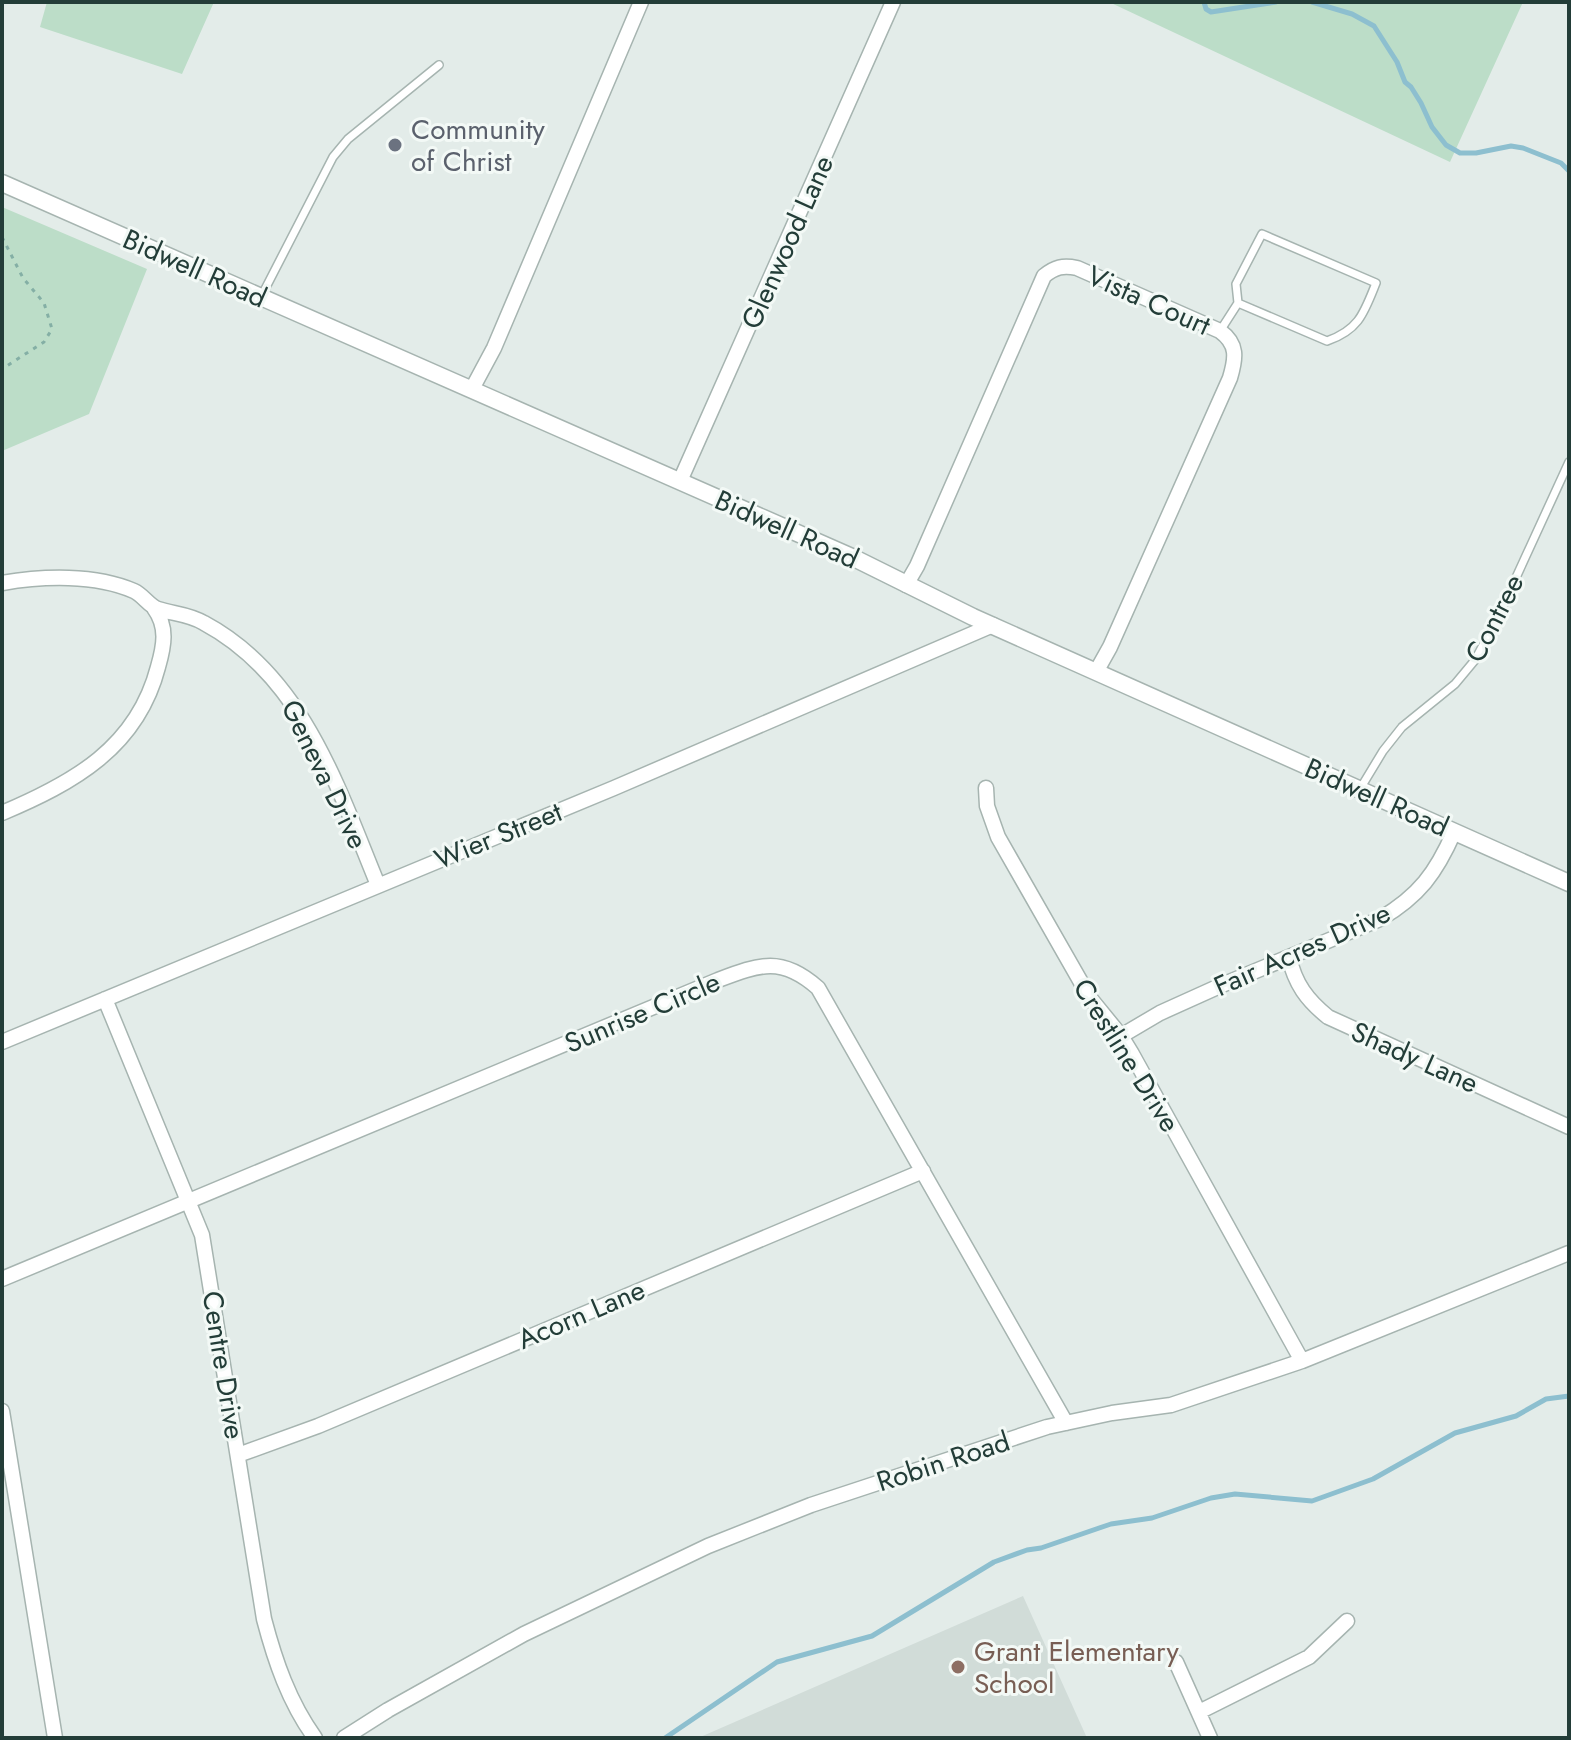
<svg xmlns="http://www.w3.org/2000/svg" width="1571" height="1740" font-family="Jost,sans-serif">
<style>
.built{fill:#d1dcd8}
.green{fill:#bcddc8}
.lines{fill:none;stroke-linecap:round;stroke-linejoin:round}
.stream{stroke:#8dbfcf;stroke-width:5}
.service-casing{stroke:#a6b4b0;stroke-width:10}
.minor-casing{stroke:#a6b4b0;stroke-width:17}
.tertiary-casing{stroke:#a6b4b0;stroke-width:19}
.path{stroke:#84afa5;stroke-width:3;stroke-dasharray:4 6;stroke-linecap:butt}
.service{stroke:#fff;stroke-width:7}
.minor{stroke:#fff;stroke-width:14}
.tertiary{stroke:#fff;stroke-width:16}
.worship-dot{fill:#6b7280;stroke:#f3f9f6;stroke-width:3}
.education-dot{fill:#8d6e63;stroke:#f3f9f6;stroke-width:3}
.labels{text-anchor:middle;stroke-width:6;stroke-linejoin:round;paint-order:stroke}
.worship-label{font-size:28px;fill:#5b616d;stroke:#f3f9f6;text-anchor:start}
.street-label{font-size:28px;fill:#233d38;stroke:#f3f9f6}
.education-label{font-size:28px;fill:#785e54;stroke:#f3f9f6;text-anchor:start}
</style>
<rect width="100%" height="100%" fill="#e3ece9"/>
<path class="built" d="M1023 1596 1087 1738H698Z"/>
<path class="green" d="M47 2H214L182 74 40 27Z
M1109 2H1523L1450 162Z
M2 207 147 269 89 414 2 451Z"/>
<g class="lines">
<path class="stream" d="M1204 2 1206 9 1211 12 1276 2
M1312 2 1352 14 1374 26 1397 62 1405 82 1411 87 1421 103 1432 127 1446 145 1460 153H1476L1511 146 1523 148 1561 163 1569 171
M665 1738 777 1662 872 1636 994 1562 1027 1550 1041 1548 1111 1524 1152 1518 1211 1498 1235 1494 1312 1501 1373 1479 1455 1433 1516 1416 1546 1399 1569 1396"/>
<defs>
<path id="service" d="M261 297 333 157 348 139 439 65
M1220 331 1238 303 1236 284 1262 234 1376 283C1364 313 1359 330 1327 341L1238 303
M1360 789 1383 751 1402 727 1455 684 1475 660 1497 619 1569 462"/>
<path id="minor" d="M472 389 494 348 641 2
M680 481 893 2
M2 583C43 576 95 574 134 591 143 595 149 606 158 609 174 614 189 614 204 623 303 676 338 788 378 885
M906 585 917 566 1044 276C1055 267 1063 265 1077 268L1220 331C1238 344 1236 358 1230 378L1110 647 1096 672
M986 788 987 806 998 837 1090 998 1121 1036 1132 1054 1302 1361
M2 813C73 783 137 748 158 667 164 646 168 627 154 608
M1289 957C1295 984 1307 1000 1328 1017L1569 1127
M105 999 202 1235 264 1619C275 1661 289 1702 315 1738
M1121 1036 1160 1013 1222 985 1380 919C1419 896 1436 873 1454 832
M2 1042 614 788 993 625
M2 1279 718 980C760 964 782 956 818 988L1066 1423
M2 1411 55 1738
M238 1455 318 1426 923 1171
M1176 1662 1210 1738
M1199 1712 1309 1657 1347 1621
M344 1738 388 1710 524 1634 708 1546 811 1505 1047 1427 1112 1413 1171 1405 1302 1361 1569 1253"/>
<path id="tertiary" d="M2 183 854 558 973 617 1569 883"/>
</defs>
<use href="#service" class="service-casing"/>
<use href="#minor" class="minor-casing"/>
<use href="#tertiary" class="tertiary-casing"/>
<path class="path" d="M2 237 23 278 44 303 52 329 44 342 2 369"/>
<use href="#service" class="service"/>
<use href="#minor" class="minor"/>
<use href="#tertiary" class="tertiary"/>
</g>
<circle class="worship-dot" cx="395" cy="145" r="8"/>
<circle class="education-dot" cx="958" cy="1667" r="8"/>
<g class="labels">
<g class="worship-label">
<text x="411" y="139">Community<tspan x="411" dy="32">of Christ</tspan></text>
</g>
<g class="street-label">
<text transform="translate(787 242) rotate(-66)" y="10">Glenwood Lane</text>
<text transform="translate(195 268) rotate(24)" y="10">Bidwell Road</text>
<text transform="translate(1149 300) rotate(24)" y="10">Vista Court</text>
<text transform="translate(787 529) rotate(24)" y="10">Bidwell Road</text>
<text transform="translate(1494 618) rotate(-63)" y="10">Contree</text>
<text transform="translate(325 774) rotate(64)" y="10">Geneva Drive</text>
<text transform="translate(1377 797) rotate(24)" y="10">Bidwell Road</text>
<text transform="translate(498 835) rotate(-22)" y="10">Wier Street</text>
<text transform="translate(1302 949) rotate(-24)" y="10">Fair Acres Drive</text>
<text transform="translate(642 1012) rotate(-23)" y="10">Sunrise Circle</text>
<text transform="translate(1127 1055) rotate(58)" y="10">Crestline Drive</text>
<text transform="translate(1415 1057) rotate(24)" y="10">Shady Lane</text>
<text transform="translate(581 1314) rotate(-23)" y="10">Acorn Lane</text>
<text transform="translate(224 1365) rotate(81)" y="10">Centre Drive</text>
<text transform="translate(943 1461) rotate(-18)" y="10">Robin Road</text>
</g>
<g class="education-label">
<text x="974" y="1661">Grant Elementary<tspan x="974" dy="32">School</tspan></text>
</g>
</g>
<rect width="1571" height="1740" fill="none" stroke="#233d38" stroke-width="8"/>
</svg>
